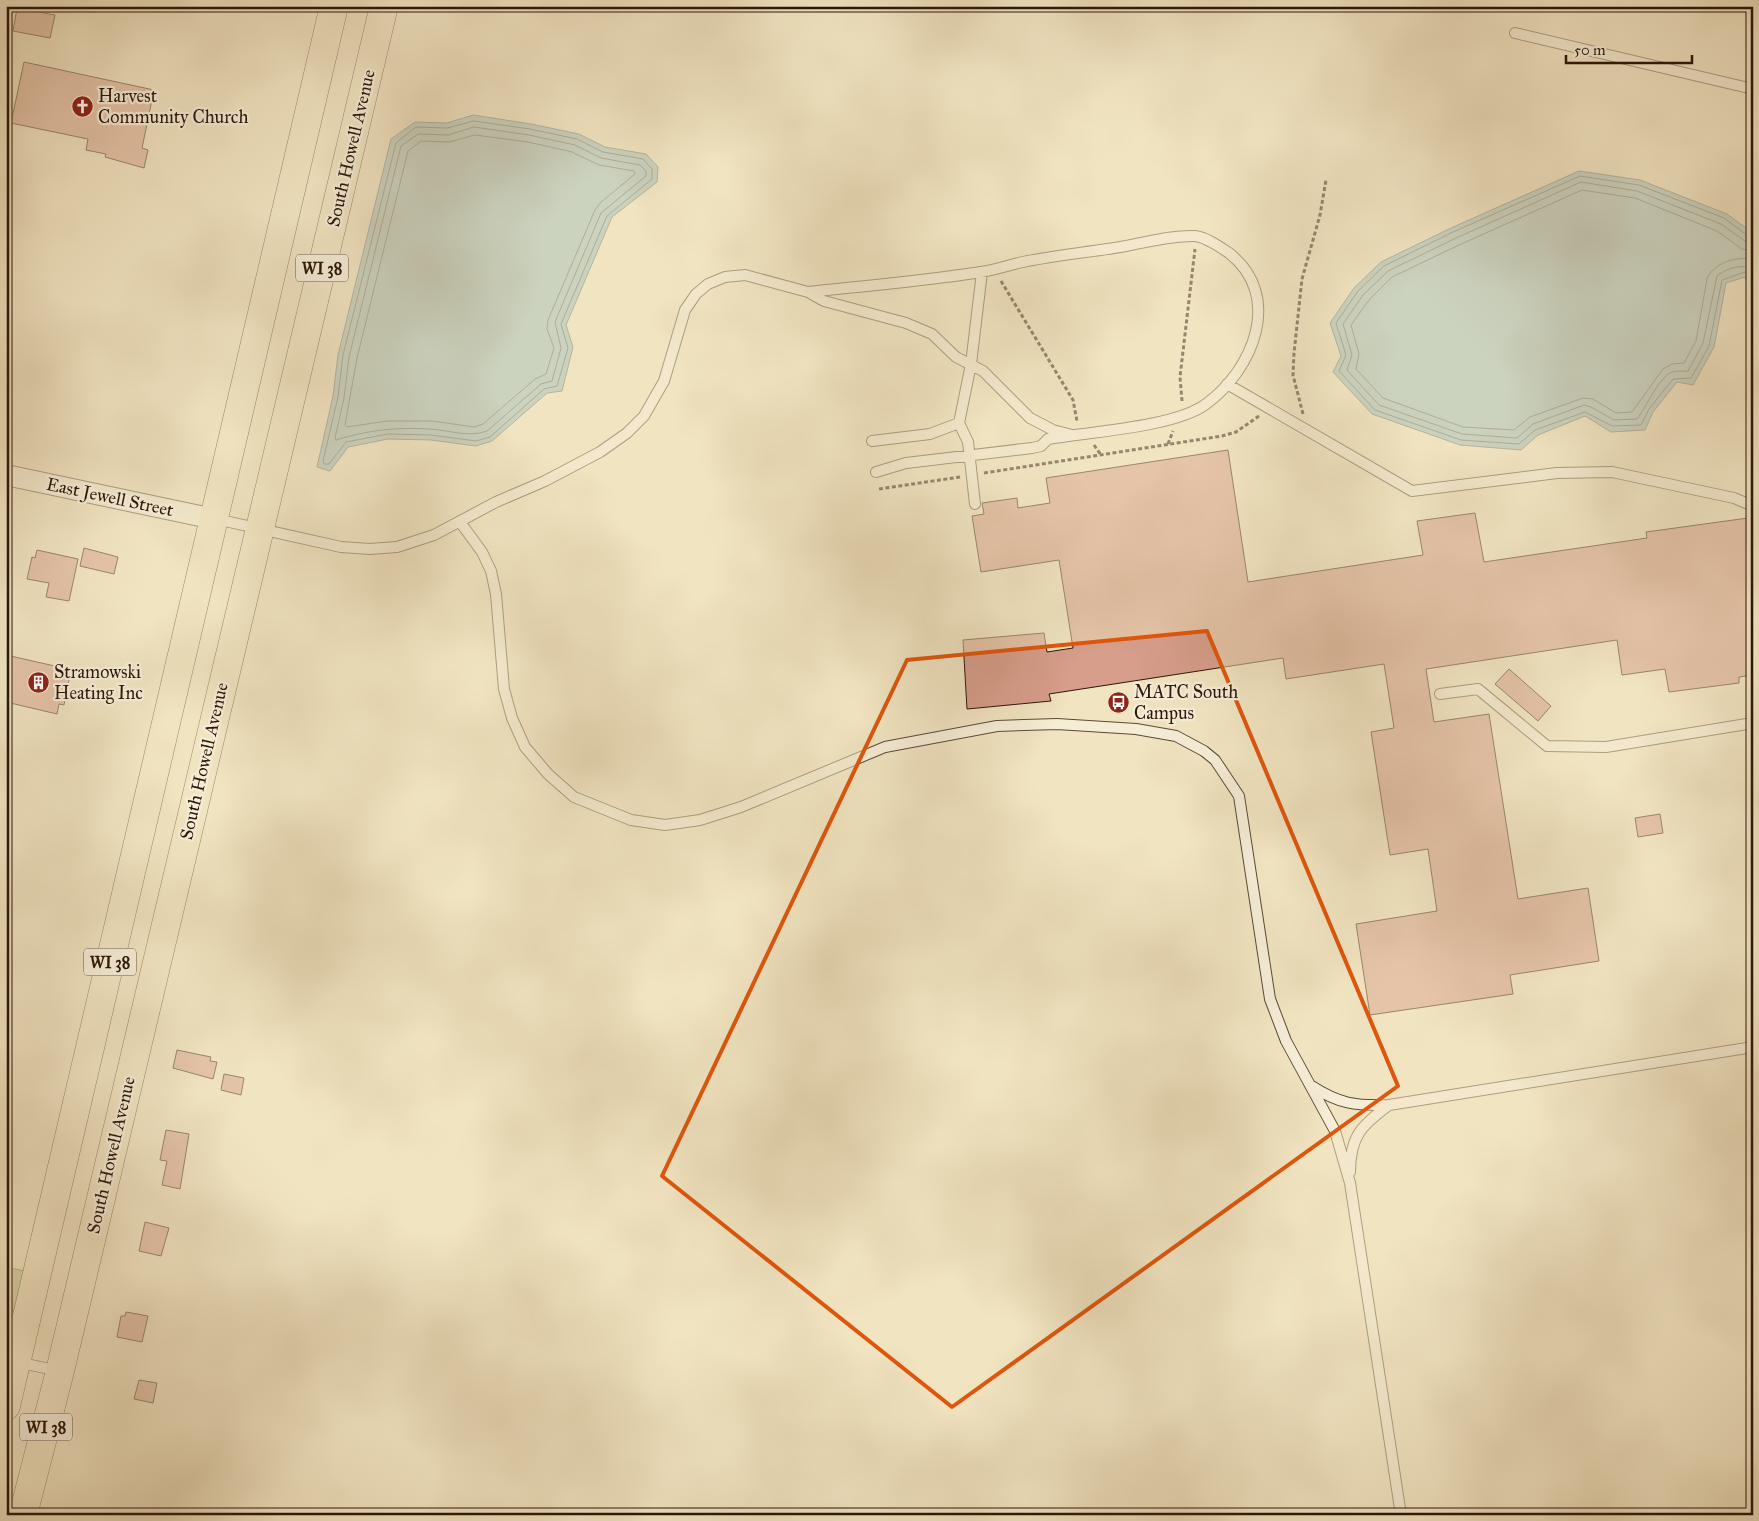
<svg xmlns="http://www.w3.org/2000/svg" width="1759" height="1521" font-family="'IM FELL Great Primer',serif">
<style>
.green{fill:#bec390;stroke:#746c4c}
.water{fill:#9dbdbb;stroke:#6f7a73}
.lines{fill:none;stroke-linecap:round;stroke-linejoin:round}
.shore{stroke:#646a62;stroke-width:1}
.building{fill:#d79e8b;stroke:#2b1608}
.lane-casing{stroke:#5c4a36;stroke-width:12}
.street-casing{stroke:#5c4a36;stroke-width:22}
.primary-casing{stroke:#2b1608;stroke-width:29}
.path{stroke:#2b1608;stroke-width:3;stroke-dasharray:4 2.5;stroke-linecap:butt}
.lane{stroke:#f6edd7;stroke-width:10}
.street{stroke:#f6edd7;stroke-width:20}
.primary{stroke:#f1e4c1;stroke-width:28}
.marked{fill:none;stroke:#df560c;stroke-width:4;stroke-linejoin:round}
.labels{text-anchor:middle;stroke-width:4.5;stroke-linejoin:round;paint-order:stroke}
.shield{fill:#f6edd7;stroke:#685646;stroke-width:1}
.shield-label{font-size:16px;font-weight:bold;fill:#2b1608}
.poi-label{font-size:18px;fill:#2b1608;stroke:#f6edd7;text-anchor:start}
.street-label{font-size:18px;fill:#2b1608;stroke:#f6edd7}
</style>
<rect width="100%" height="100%" fill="#f1e4c1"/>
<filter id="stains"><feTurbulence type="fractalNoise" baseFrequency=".004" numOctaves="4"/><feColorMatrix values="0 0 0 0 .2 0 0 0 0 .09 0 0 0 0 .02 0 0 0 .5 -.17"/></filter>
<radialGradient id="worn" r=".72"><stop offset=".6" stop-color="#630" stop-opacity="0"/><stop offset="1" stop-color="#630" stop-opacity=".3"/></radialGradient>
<path class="green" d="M6 1267 24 1271 6 1345Z"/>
<path class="water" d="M473 115 531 124 579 134 605 147 646 154 658 167 657 182 612 217 566 325 573 347 562 391 547 393 492 441 476 446 431 440 388 439 348 447 330 471 317 467 333 396 338 355 391 139 415 122 447 123Z
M1579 171 1640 180 1727 214 1753 233V296L1745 277 1726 283 1714 347 1693 385 1677 382 1653 412 1645 430 1611 432 1585 416 1538 435 1521 450 1460 445 1372 414 1333 372 1341 356 1330 323 1354 288 1381 262 1451 228Z"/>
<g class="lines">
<path class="shore" d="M474 121 530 129 577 139 603 152 643 159 652 169V179L607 216 561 324 568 348 557 386 544 389 490 437 476 441 431 435 388 434 346 442 329 464H324L323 461 338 397 343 355 396 143 416 127 447 128Z
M474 127 529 135 575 145 601 158 640 165 646 171V176L601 213 555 322 561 348 552 381 541 384 487 431C468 438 449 430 430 429 396 427 368 430 336 440L335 438 344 398 349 357 401 146 418 134 448 135Z
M475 135 528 142 572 152 599 165 634 171 635 174 600 203 595 210 548 320 547 329 554 348 546 374 535 379 483 424 474 427 432 421H387L347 427 345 425 357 358 408 151 421 141 449 142Z
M1753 237 1748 236 1724 218 1639 185 1580 176 1453 232 1384 266 1358 291 1336 323 1346 355 1339 371 1375 410 1461 440 1519 444 1535 430 1585 412 1612 426 1641 425 1649 409 1673 379 1691 378 1709 346 1722 280 1745 272 1750 275 1753 282
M1753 243 1745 241 1721 224 1637 191 1581 182 1456 238 1388 271 1363 295 1343 324 1352 355 1347 370 1379 405 1462 434 1517 438 1533 424 1584 405 1591 407 1614 420 1637 419C1646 408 1658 378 1672 372 1677 370 1683 372 1688 371L1703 343 1717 276C1725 269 1743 263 1753 269
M1753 251 1742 249 1717 231 1635 198 1582 190 1459 245 1392 277 1369 300 1351 325 1359 354 1356 369 1383 398 1463 427 1514 430 1530 417 1583 398 1593 399 1616 413 1632 412 1663 369 1672 364 1684 363 1696 341 1707 279C1713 263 1738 255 1753 260"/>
</g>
<path class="building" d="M17 8 55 15 50 38 13 31Z
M24 62 154 90 142 148 148 150 144 168 105 157 106 154 86 150 88 139 11 123Z
M1228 450 1248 582 1423 555 1417 521 1475 513 1484 562 1647 538 1646 532 1748 518 1753 556V675L1739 677V683L1669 692 1665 669 1622 675 1617 640 1426 669 1434 722 1489 714 1518 899 1588 888 1599 961 1510 975 1513 994 1370 1015 1356 924 1437 911 1428 849 1390 855 1371 732 1394 728 1384 664 1286 679 1283 658 1049 694 1051 701 967 709 963 640 1044 633 1047 652 1073 648 1059 560 981 572 972 516 984 514 982 503 1017 498 1018 508 1050 503 1046 478Z
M84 548 118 557 114 574 80 566Z
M37 550 78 559 69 601 46 597 49 583 27 579 32 557 35 558Z
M6 655 68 669 66 679 69 680 64 705 59 704 57 714 6 702Z
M1509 669 1551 706 1538 721 1495 684Z
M1660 814 1663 833 1638 837 1635 818Z
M177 1050 211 1057 210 1061 217 1062 213 1079 173 1068Z
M224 1074 244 1078 241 1095 221 1090Z
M166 1130 189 1134 180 1189 162 1185 167 1161 160 1160Z
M145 1222 169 1228 161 1256 139 1251Z
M126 1312 148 1316 142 1342 117 1337 121 1316H125Z
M139 1380 157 1383 153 1403 134 1399Z"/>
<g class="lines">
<defs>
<path id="lane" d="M1515 33 1753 89
M808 292C865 286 924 281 981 272 995 270 1009 265 1023 262 1057 255 1092 252 1126 246 1148 242 1173 235 1195 236 1206 237 1220 247 1229 253 1284 296 1253 370 1206 404 1176 427 1088 432 1048 439L1041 446 1032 448 906 463 876 472
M1227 384 1412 491 1557 473 1612 472 1734 498 1753 506
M959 423 968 442 975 504
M872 441 930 434 959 423 971 364 982 272
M216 519 341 547 370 549 397 547 434 535 496 502 545 481 600 452 627 433 644 416 664 381 685 310 696 294 708 284 725 277 745 275 808 292 824 301 906 323 932 334 956 357 983 371 1030 418 1053 430 1072 435
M460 522 482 552 491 571 496 594 504 689 512 718 525 747 548 774 574 797 631 820 665 825 700 820 741 807 885 747 997 726 1057 724 1136 729 1176 736 1204 751 1215 760 1239 796 1270 999 1286 1041 1335 1131 1350 1183 1401 1515
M1440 694 1478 689 1547 746 1606 747 1753 723
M1310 1085C1339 1104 1355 1106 1389 1105
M1350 1172C1350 1136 1362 1125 1389 1105L1753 1047
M17 1362 59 1371"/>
<path id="street" d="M6 475 214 519"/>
<path id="primary" d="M6 1406 334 6
M23 1515 60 1371 384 6"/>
</defs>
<use href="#lane" class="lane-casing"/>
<use href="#street" class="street-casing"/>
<use href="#primary" class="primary-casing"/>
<path class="path" d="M1001 281 1073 400 1077 421
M1182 401 1180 377 1195 249
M1303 414 1293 375 1294 353 1302 279 1320 215 1326 180
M1168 444 1173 431
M1094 445 1101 455
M984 473 1222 436 1236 432 1259 416
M879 489 960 477"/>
<use href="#lane" class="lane"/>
<use href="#street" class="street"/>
<use href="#primary" class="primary"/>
</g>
<path d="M0 0H1759V1521H0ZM1207 631 1398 1086 952 1407 662 1176 907 660Z" fill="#f1e4c1" fill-opacity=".55" fill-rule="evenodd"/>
<path class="marked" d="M1207 631 1398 1086 952 1407 662 1176 907 660Z"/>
<defs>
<symbol id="church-disc" viewBox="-11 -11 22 22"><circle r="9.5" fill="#8f2418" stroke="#f6edd7"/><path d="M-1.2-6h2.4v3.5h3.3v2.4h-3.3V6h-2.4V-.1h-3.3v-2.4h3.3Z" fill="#fff"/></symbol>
<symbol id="building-disc" viewBox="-11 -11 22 22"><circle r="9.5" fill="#8f2418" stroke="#f6edd7"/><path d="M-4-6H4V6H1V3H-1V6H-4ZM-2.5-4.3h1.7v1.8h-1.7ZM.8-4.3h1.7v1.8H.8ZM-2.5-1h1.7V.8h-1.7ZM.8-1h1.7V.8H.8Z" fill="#fff"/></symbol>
<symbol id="bus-disc" viewBox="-11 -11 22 22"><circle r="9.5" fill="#8f2418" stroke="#f6edd7"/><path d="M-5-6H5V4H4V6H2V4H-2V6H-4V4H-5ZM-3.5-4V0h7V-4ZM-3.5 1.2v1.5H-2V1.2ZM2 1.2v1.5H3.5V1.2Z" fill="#fff"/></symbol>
</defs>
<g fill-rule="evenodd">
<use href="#church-disc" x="70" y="94" width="25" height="25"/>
<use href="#building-disc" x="26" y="670" width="25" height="25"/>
<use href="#bus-disc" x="1106" y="690" width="25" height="25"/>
</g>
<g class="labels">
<g class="shield">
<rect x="296" y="254.5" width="52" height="27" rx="4"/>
<rect x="84" y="948.5" width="52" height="27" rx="4"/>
<rect x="20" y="1413.5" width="52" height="27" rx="4"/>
</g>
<g class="shield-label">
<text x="322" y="274">WI 38</text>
<text x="110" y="968">WI 38</text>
<text x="46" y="1433">WI 38</text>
</g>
<g class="poi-label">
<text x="98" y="102">Harvest<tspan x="98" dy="21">Community Church</tspan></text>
<text x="54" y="678">Stramowski<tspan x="54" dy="21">Heating Inc</tspan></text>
<text x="1134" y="698">MATC South<tspan x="1134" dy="21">Campus</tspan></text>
</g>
<g class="street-label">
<text transform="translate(351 148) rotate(-77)" y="6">South Howell Avenue</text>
<text transform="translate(110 497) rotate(12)" y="6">East Jewell Street</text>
<text transform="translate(204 761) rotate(-77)" y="6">South Howell Avenue</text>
<text transform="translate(111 1155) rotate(-77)" y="6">South Howell Avenue</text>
</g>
</g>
<rect width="1759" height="1521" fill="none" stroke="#f1e4c1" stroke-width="25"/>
<rect x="8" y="8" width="1744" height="1506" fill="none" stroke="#2b1608" stroke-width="2.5"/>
<rect x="12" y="12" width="1734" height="1496" fill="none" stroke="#2b1608"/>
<path d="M1566 55v8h126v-8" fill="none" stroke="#2b1608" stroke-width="2.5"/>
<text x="1574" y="55" font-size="15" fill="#2b1608" stroke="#f6edd7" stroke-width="4" paint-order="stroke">50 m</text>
<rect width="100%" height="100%" filter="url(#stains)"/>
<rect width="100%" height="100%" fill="url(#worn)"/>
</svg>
